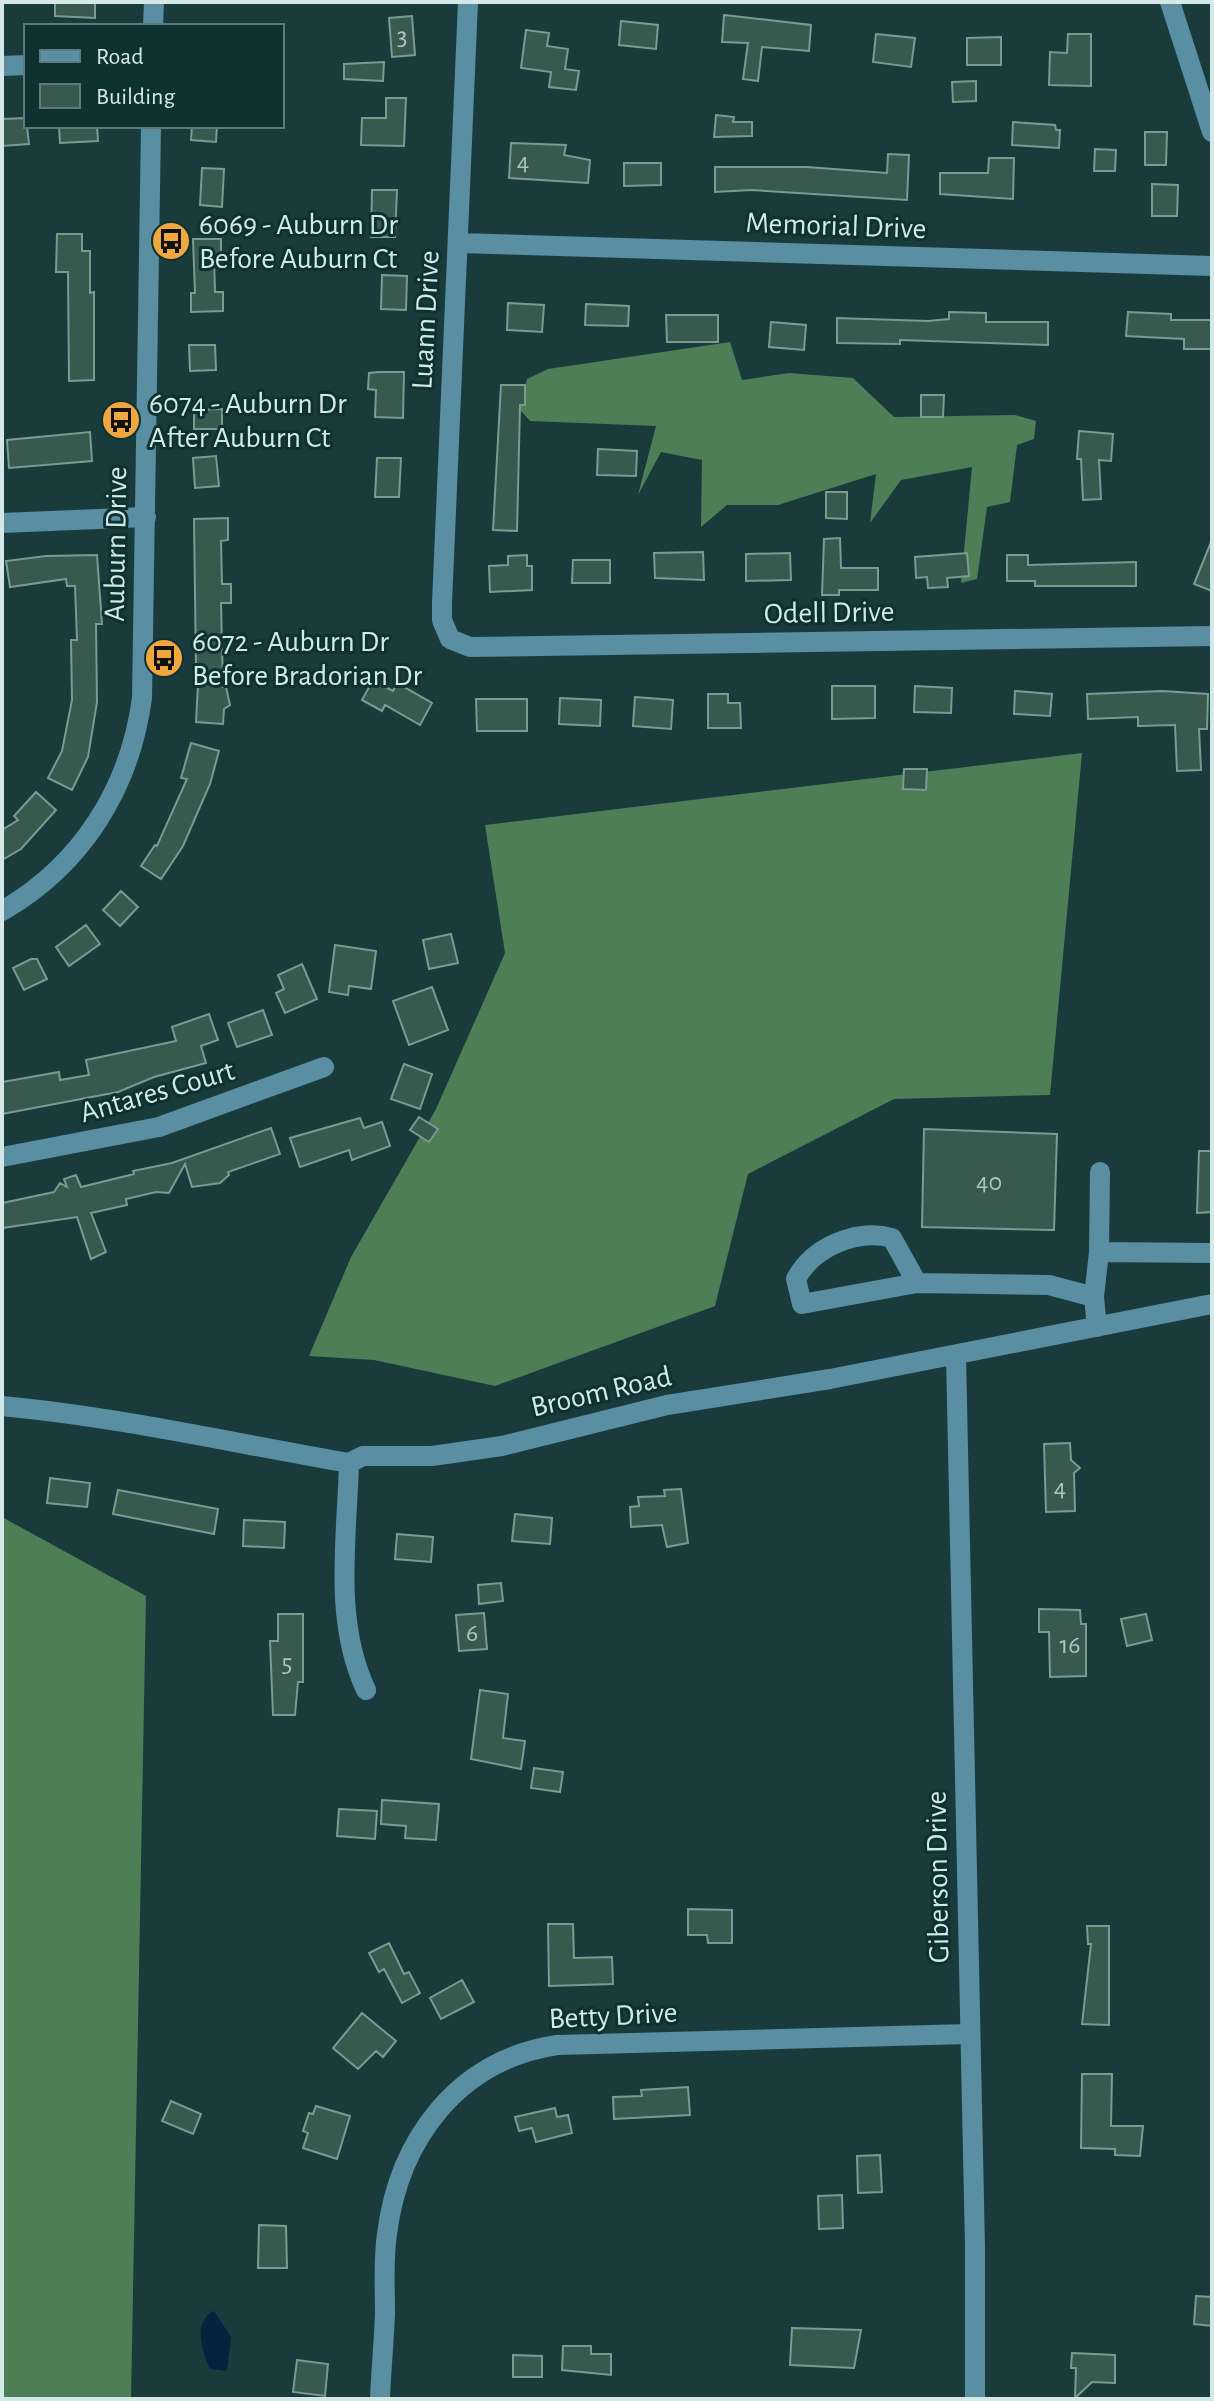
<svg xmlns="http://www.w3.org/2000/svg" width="1214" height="2401" font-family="'Alegreya Sans',sans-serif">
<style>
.forest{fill:#4d7e56}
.water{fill:#04233f}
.building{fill:#39584e;stroke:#7a9b91;stroke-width:2}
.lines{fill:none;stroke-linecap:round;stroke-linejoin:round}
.minor{stroke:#5a8ea3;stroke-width:20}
.labels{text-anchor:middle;stroke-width:6;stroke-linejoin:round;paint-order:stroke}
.number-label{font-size:26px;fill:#aec4c2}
.poi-label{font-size:30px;fill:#d5e8e8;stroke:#0e3132;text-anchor:start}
.street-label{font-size:30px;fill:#d5e8e8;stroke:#0e3132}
</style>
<rect width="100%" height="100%" fill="#193b3c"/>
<path class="forest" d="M730 342 742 380 789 373 853 378 894 417 1015 415 1036 421 1034 439 1017 445 1010 502 987 507 977 579 961 583 972 467 901 480 870 523 876 474 778 505H727L701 527 702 460 661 452 638 495 656 426 530 421 520 410 527 379 548 369Z
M1082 753 1050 1095 894 1099 748 1174 715 1306 495 1386 374 1360 309 1356 351 1257 436 1109 505 953 485 825Z
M2 1517 146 1596 131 2399H2Z"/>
<path class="water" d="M214 2311 231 2337 227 2371 210 2369C202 2352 192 2321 214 2311Z"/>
<path class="building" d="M55 2H95V18L55 16Z
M724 15 811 25 809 51 762 47 758 81 743 79 748 43 722 42Z
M412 16 415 55 392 57 389 18Z
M621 21 658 25 656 49 619 45Z
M526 30 549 33 547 46 568 49 565 69 579 71 576 90 549 87 551 72 521 68Z
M876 34 915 38 911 67 873 62Z
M1068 34H1091V86L1049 85 1050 52 1067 53Z
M1001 37V65H967V38Z
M384 62 383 81 344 79V64Z
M976 81V101L953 102 952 82Z
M386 98H406L404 146 361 145 362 118H386Z
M716 115 734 117 733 122H752V136L714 137Z
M26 118 29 144 2 146V119Z
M1013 122 1055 125 1056 130H1060L1059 148 1012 145Z
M59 126H97L98 141 60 143Z
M192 126H217L216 142 191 140Z
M1145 132H1167L1166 165H1145Z
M511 143 566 145 564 155 590 160 588 183 509 178Z
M1095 149 1116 150 1115 171H1094Z
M888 154 909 155 907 200 752 190 715 192V167H807L887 173Z
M989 158H1014L1013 199 940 194V173H988Z
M624 163H661V185L624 186Z
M202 168 224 169 222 207 200 205Z
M1152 184 1178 185 1177 216H1152Z
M372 190H397L395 237H371Z
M57 234H82V251H90V293L94 292V380L69 381 68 272H56Z
M193 239H221V258H214L215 292H223V311L191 312V293H195Z
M382 275 407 276 406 310 381 309Z
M508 303 544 305 542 332 507 330Z
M586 304 629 306 628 326 585 325Z
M949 312 986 313V322H1048V345L900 340V344L837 343V318L928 321 949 319Z
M1128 312 1171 314V320H1212V349H1184V339L1126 336Z
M666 315H718V342H667Z
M771 322 806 325 804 350 769 347Z
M189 345H215L216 370 190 371Z
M378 372H404L403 418 375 417 376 390 368 389 369 373Z
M501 385H525V405H520L517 531 493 530Z
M921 395H944L943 417H921Z
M222 409V429H194V410Z
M1079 431 1113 434 1111 461 1099 460 1101 499 1083 500 1081 459H1077Z
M90 432 92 461 9 468 7 440Z
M598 449 637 451 636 476 597 475Z
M216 456 219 486 195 488 193 458Z
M377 458H401L399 497H375Z
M826 492H847V519L826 518Z
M228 518V540L221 541 222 584H231V603H221L223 687H226L230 705 224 709 223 724 196 722 199 666H196L194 519Z
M840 538 841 568H878V590H839V595H822L824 539Z
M1211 542H1212V591L1194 584Z
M703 552 704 580 655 578 654 553Z
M790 553 791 580 746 581V554Z
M967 553 969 576 947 578 948 587 928 588 927 577 916 578 915 557Z
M97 555 102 624H96L97 702 88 757 72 790 48 778 62 751 72 700 71 640H77L75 586H67L66 579 10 587 6 561 46 556Z
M527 555V566H532V590L490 592 489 566 508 565V556Z
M1007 555H1028V565L1136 562V586H1035V581H1007Z
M573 560H610V583H572Z
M373 680 393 691 397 683 432 703 420 725 385 705 382 711 362 700Z
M832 686H875V718L832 719Z
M915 686 952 688 951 713 914 712Z
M1015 691 1052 694 1050 716 1014 714Z
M1163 691 1208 694 1207 729H1199L1201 770 1177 771 1175 725 1138 726V717L1088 719 1087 694Z
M708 694H728V703H740L741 728H708Z
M635 697 673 700 671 729 633 726Z
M560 698 601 700 600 726 559 724Z
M476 699H527V731H477Z
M191 743 219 751 210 784 183 846 161 879 141 866 155 845 157 846 187 779 181 778Z
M904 769H927L926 790 903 789Z
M36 792 56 810 21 849 2 860V830L18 820 14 816Z
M121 891 138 907 120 926 103 910Z
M86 925 100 944 69 966 56 947Z
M451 934 458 963 429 969 423 940Z
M335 945 376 951 371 989 349 986 348 995 329 992Z
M31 959H37L47 979 24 990 13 968Z
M302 964 317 999 285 1013 276 993 284 989 278 975Z
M432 987 448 1030 409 1045 393 1001Z
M263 1010 272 1035 237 1047 228 1023Z
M209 1014 218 1040 201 1046 206 1063 154 1077 118 1092 2 1114V1082L59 1072 60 1080 89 1075 86 1060 176 1041 172 1027Z
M404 1064 432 1074 420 1109 391 1099Z
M419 1117 438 1129 429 1142 410 1130Z
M360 1118 364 1128 382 1122 390 1146 352 1160 349 1150 300 1167 290 1138Z
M271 1128 280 1154 228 1172 229 1175 220 1183 192 1187 185 1164 169 1193 156 1192 126 1199 127 1205 91 1213 106 1252 91 1259 77 1217 2 1228V1203L54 1192 60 1183 67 1187 64 1179 76 1175 81 1187 134 1174 133 1171 172 1163Z
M924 1129 1057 1134 1054 1230 922 1227Z
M1199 1151H1212V1212L1197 1213Z
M1070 1443 1071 1460 1080 1468 1074 1473 1075 1511 1046 1512 1044 1444Z
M50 1478 90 1483 87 1507 47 1503Z
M681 1489 688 1543 667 1547 662 1525 631 1527 630 1507 639 1506 638 1497 665 1496 664 1490Z
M118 1490 218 1509 214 1534 113 1514Z
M515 1514 552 1518 550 1544 512 1541Z
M244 1520 285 1522 284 1548 243 1546Z
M397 1534 433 1537 431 1562 395 1559Z
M501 1583 503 1601 479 1604 478 1585Z
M1039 1609 1080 1610 1081 1624H1086V1676L1050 1677 1049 1632H1039Z
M484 1613 487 1649 459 1651 456 1615Z
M278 1614H303V1682H298L295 1715H273L270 1641H278Z
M1146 1614 1152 1640 1127 1646 1121 1619Z
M480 1690 508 1694 503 1738 525 1741 521 1769 471 1759Z
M534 1768 563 1772 560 1792 531 1788Z
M382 1800 439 1804 436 1840 405 1838 406 1826 381 1824Z
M339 1809 377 1811 375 1839 337 1836Z
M688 1909 732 1910V1943H708L707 1935H688Z
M548 1924H573L574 1958 612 1957 613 1984 549 1986Z
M1087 1926H1109V2025L1082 2024 1091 1944H1088Z
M389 1943 404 1974 409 1972 420 1993 402 2003 384 1969 379 1972 369 1953Z
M462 1980 474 2002 441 2019 430 1998Z
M362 2013 396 2041 383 2057 376 2051 358 2069 333 2048Z
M1082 2074H1112L1111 2126H1143L1140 2156 1115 2155V2149L1081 2148Z
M688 2087 690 2115 614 2119 613 2097 642 2096 641 2090Z
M171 2101 201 2114 193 2134 162 2121Z
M316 2106 350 2116 337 2159 303 2148 308 2133 303 2131 309 2113 313 2114Z
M555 2108 557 2117 568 2115 572 2133 536 2142 532 2128 519 2131 515 2117Z
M880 2155 882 2192 858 2193 857 2156Z
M842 2195 843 2228 819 2229 818 2196Z
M259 2225 286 2226 287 2268H258Z
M1196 2296 1212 2297V2326L1194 2324Z
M792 2328 861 2330 854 2368 790 2365Z
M563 2346H591V2354H611V2375L562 2370Z
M1072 2353 1115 2355V2383L1092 2382 1075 2398 1076 2368H1071Z
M513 2355 542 2356V2377H513Z
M297 2360 328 2364 325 2396 293 2392Z"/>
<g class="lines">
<path class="minor" d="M468 2 442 603V620L450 639 470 647 1212 636
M1170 2 1212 132
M153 26 154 2
M2 66 26 65
M459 243 1212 266
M2 523 146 517
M2 911C82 865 130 788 142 698L151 126
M2 1157 159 1127 324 1067
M1099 1252 1100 1172
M917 1283 892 1238C857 1228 813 1247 796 1279L802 1304 917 1283 1049 1285 1094 1297
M1097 1327 1094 1297 1099 1252 1212 1253
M956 1355 975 2247V2399
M2 1406C119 1417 233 1443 349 1463L363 1456H432L502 1446 667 1405 830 1379 1212 1304
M349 1463C347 1538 333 1620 366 1690
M380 2399C381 2371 384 2342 385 2313 385 2287 383 2260 387 2234 399 2139 458 2060 557 2045L968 2034"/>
</g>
<defs>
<symbol id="bus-disc" viewBox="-11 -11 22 22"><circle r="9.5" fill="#efa73e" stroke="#0e3132"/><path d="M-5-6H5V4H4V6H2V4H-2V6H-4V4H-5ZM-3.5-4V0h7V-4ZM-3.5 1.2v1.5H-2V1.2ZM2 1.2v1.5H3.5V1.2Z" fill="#111"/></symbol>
</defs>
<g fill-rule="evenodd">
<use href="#bus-disc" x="149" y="219" width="44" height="44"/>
<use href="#bus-disc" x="99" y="398" width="44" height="44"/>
<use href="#bus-disc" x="142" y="636" width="44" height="44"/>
</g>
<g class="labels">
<g class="number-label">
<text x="402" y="45">3</text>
<text x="523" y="170">4</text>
<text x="989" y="1190">40</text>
<text x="1060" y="1496">4</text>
<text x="472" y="1641">6</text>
<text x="1070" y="1653">16</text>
<text x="287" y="1671">5</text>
</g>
<g class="poi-label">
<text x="199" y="234">6069 - Auburn Dr<tspan x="199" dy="34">Before Auburn Ct</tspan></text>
<text x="149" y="413">6074 - Auburn Dr<tspan x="149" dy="34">After Auburn Ct</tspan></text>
<text x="192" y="651">6072 - Auburn Dr<tspan x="192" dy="34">Before Bradorian Dr</tspan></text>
</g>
<g class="street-label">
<text transform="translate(836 225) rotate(2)" y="10">Memorial Drive</text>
<text transform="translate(425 320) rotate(-87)" y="10">Luann Drive</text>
<text transform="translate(115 544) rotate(-89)" y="10">Auburn Drive</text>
<text transform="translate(829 612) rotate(-1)" y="10">Odell Drive</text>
<text transform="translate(157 1091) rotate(-16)" y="10">Antares Court</text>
<text transform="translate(601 1391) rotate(-13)" y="10">Broom Road</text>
<text transform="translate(937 1877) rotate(-91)" y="10">Giberson Drive</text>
<text transform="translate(613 2015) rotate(-3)" y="10">Betty Drive</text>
</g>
</g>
<rect width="1214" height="2401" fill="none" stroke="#d5e8e8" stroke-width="8"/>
<rect x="24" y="24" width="260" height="104" fill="#0e3132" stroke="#5e7a7b" stroke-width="2"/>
<rect x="40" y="50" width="40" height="12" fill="#5a8ea3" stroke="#5e7a7b" stroke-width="2"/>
<text x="96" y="64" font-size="24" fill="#d5e8e8">Road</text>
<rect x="40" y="84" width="40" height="24" fill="#39584e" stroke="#5e7a7b" stroke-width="2"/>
<text x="96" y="104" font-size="24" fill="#d5e8e8">Building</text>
</svg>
